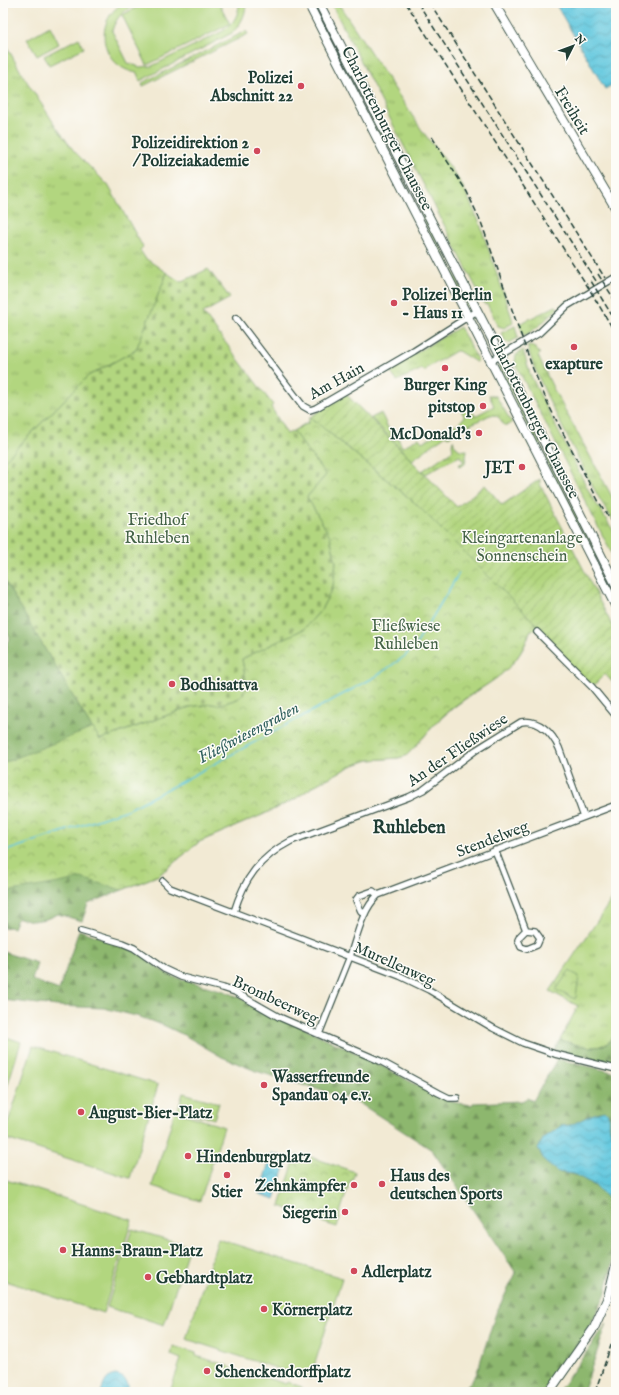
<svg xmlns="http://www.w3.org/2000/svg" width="619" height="1395" font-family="'IM FELL English',serif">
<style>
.grass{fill:url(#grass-tufts);stroke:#688a5a}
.forest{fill:url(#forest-firs);stroke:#567a51}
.cemetery{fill:url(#cemetery-stones);stroke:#688a5a}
.park{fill:url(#park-crowns);stroke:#688a5a}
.garden{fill:url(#garden-furrows);stroke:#688a5a}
.pitch{fill:#b2d67f;stroke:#688a5a}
.water{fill:url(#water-waves);stroke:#408289}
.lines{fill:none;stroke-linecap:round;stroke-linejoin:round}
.stream{stroke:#61c7de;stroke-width:1.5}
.street-casing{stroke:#3f574c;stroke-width:8}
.secondary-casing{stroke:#3f574c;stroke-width:10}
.street{stroke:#fff;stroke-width:5.5}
.secondary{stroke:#fff;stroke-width:8}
.tram{stroke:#1f3d34;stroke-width:1}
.rail{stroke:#1f3d34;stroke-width:1.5;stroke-dasharray:6 3;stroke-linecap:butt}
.poi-dot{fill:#d1495b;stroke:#fdfcf7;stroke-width:1.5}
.labels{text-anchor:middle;stroke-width:3;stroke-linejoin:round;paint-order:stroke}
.poi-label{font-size:16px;font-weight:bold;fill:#1f3d34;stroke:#fdfcf7;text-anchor:start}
.street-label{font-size:16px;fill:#1f3d34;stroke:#fdfcf7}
.park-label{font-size:16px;fill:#446347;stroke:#fdfcf7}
.water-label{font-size:17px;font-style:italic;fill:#30605e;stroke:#fdfcf7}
.quarter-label{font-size:18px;font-weight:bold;fill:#1f3d34;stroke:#fdfcf7}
</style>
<defs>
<pattern id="grass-tufts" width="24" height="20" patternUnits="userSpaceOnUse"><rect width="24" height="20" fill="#b2d67f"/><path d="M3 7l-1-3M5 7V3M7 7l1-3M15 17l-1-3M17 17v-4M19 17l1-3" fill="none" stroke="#90af69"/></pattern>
<pattern id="forest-firs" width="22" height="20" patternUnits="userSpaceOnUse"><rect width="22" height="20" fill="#8db76e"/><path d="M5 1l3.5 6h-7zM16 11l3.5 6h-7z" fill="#73965b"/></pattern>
<pattern id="cemetery-stones" width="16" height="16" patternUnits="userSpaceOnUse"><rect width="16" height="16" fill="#b2d67f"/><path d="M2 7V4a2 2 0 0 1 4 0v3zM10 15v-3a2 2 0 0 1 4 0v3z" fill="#90af69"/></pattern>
<pattern id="park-crowns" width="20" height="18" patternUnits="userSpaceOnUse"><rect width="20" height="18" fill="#b2d67f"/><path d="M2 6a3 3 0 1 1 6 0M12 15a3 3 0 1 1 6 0" fill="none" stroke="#90af69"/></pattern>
<pattern id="garden-furrows" width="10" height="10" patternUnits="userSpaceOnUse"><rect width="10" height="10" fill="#b2d67f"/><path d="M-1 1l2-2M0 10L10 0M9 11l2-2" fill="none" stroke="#90af69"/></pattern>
<pattern id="water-waves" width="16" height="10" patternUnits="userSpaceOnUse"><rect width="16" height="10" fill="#61c7de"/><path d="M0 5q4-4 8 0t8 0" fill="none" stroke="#4fa3b5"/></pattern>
</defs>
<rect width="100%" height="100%" fill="#fdfcf7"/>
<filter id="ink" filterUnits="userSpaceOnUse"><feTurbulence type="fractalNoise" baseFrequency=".025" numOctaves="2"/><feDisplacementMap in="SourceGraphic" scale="8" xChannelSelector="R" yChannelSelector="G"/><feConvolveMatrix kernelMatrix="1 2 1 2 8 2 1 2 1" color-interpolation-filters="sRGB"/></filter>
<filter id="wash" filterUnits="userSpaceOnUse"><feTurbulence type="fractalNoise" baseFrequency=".012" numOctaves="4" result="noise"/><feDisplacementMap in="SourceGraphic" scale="16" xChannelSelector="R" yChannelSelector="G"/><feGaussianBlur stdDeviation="0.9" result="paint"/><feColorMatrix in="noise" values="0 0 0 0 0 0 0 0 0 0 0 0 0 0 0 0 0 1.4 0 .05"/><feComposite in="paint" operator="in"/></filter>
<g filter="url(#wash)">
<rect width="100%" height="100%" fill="#f2ead4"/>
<path class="grass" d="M312 3H316L386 140 383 141Z
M331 3H338L423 132 448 164 462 185 479 221 512 318 513 323 504 328 498 326 487 304 485 305Z
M6 45 22 74 57 128 74 151 108 185 143 247 140 250 145 258 167 273 136 350 88 376 3 462V46Z
M393 159 419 210 428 222 471 307 468 308Z
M556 306 558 308C547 318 537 329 524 336L519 324Z
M515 326 518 338 509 343 506 342 501 333Z
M460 327 478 361 476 362 458 351H456L427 368 426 371H424L422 369 397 381 388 369Z
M527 346 534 347 540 354 538 356 554 390 616 504V524C598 500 585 471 571 444 555 412 538 381 527 346Z
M523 350 530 374 545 405 591 495 616 535V555L613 556 515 363 516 355Z
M500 364 598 557 597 559 595 558 498 368Z
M489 395 496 396 512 423 507 426 504 425C501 420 498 414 490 415L455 432 449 437 446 435 412 460 371 418 381 413 394 440 398 438 402 447 419 438 422 442 459 423C463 417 467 420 461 410L465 408 468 414 472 411 475 416 494 406Z
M453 440C455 447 459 452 467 450V451L465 464 460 467 458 465 464 462 460 456 443 464 426 474 422 471 453 450 452 444Z
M616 893V1033C604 1056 579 1045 560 1040L578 1006 550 991Z"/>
<path class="forest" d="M308 422 530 631C517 677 478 685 446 714 431 726 420 743 406 756L398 758 369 760 351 766 315 785 295 799 262 815 199 842 159 875 88 904 82 921 58 914 46 919 33 921 19 918 16 921 13 928 9 927 3 928V648L10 638 3 625V578L99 740 330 536 307 497 326 475 293 431Z
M79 930 128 947 144 957 161 970 174 977 224 991 239 997 371 1060 424 1089 448 1100 457 1103 472 1105 473 1103 522 1101 527 1098 533 1101 557 1059 616 1073V1140L610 1130 609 1117 600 1112 571 1125 561 1126 543 1139 561 1173C581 1172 597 1189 613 1200L616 1197V1247L605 1296 584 1337 544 1392H463L476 1375 496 1313 516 1273 432 1150 356 1101 256 1071 222 1057 184 1035 163 1025 140 1017 104 1008 57 1006 3 1000V952L37 963 32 980 59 990Z
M616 1033V1065L554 1050 560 1040C579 1045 604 1056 616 1033Z
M607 1323 583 1392H558Z"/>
<path class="cemetery" d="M208 269 230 298 203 313 273 405 271 407 287 434 293 431 326 475 307 497 330 536 336 562 333 587 321 610 304 629 242 659 247 686 244 693 238 699 218 705 211 704 190 707 99 740 3 578V462L88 376 136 350 167 273 181 282Z"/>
<path class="park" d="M310 417 414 502 538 626 536 629 530 631C515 679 481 683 446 713 431 726 420 743 406 756L398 758 369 760 351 766 315 785 295 799 262 815 199 842 159 875 122 890 81 878 59 883 11 891 3 889V763L93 728 100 740 190 707 211 704 218 705 238 699 244 693 247 686 242 659 304 629 321 610 333 587 336 562 330 536 307 497 326 475 293 431 308 423Z
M569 971 579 976 576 997 575 999 556 990Z
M296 1155 310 1160 311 1157 355 1172 352 1181H350L339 1216 340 1217 337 1227 293 1213V1211L280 1206Z"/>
<path class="garden" d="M346 394 457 507 485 485 502 505 540 479V484L616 633V686L605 674 592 687 537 632 536 629 538 626 414 502 310 417Z"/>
<path class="pitch" d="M123 3H138C125 10 116 16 112 31L128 63 140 67 152 66 223 31C233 24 239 15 239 3H246C246 15 241 24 232 33L140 81 137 73C101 67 92 22 123 3Z
M145 3H219L230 24 147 65 122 15Z
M50 26 59 44 37 56 27 39Z
M246 31 248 34 143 86 142 83Z
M79 38 84 48 49 65 44 56Z
M3 1036 21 1042 3 1100Z
M33 1046 158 1085 130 1178 3 1138Z
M183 1093 219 1103 214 1119 202 1116 201 1117 178 1110Z
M175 1111 224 1127 200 1201 152 1186Z
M3 1179 132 1220 103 1313 3 1280Z
M132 1229 189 1246 164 1325 107 1307Z
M218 1239 342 1278 310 1379 186 1339Z
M173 1346 196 1353V1356L229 1366C233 1372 247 1376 254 1374L286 1384 287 1382 302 1387 300 1392H170L181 1359 171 1355Z"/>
<path class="water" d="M555 3H616V83L605 89Z
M604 1111C612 1115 608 1122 610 1129 611 1133 615 1136 616 1140V1197L613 1200H609L596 1186 574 1174 558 1172 546 1163 538 1149 543 1139 561 1126 571 1125 591 1115Z
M272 1153 288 1158 275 1199 259 1194Z
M115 1375C125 1376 130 1383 128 1392H101C104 1383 106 1377 115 1375Z"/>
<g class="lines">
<path class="stream" d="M3 852 129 809 181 782 375 677 405 656 417 643 459 573"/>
</g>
</g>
<g filter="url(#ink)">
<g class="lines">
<defs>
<path id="street" d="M236 318 303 406 310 410 316 408 414 351 477 311
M491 361 539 333 567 306 616 277
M537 632 592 687 616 716
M495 850 526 930
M163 881 170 888 400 976 429 990 493 1028 523 1043 555 1054 616 1069
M234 912C244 879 260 857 291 841L409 797 423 790 476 750 521 722C539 719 552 733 559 748L584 817
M365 914 361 911 356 900 359 896 373 891 378 895
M526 930 535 931 540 938 537 945 527 949 521 947 518 940 520 936Z
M81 931 122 943 134 948 164 969 181 977 223 988 235 992 279 1017 380 1061 439 1093 449 1098H457
M319 1034C329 1009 339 984 349 959 357 938 361 911 378 895L616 805"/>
<path id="secondary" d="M308 3 616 607
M319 3 514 382 616 585
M494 3 616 209
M549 1392 594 1328 608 1297 616 1265"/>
</defs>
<use href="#street" class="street-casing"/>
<use href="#secondary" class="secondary-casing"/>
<use href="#street" class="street"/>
<use href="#secondary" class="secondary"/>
<path class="tram" d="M3 5 9 3"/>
<path class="rail" d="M406 3 588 287 616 334
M418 3 598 284
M430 3 605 278
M432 137 467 192 481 222 533 369 549 406 599 502 616 529
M598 274 616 302
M591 281 616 322
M595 1392 616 1331"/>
</g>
</g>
<g class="poi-dot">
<circle cx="301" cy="86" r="4"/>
<circle cx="257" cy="151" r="4"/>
<circle cx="394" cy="303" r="4"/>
<circle cx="574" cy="347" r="4"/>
<circle cx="445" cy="368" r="4"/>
<circle cx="483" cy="406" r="4"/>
<circle cx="479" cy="433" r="4"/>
<circle cx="522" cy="467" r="4"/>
<circle cx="172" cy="684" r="4"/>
<circle cx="264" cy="1085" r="4"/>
<circle cx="81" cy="1112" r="4"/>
<circle cx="188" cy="1156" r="4"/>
<circle cx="227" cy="1175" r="4"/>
<circle cx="382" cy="1184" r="4"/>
<circle cx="354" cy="1185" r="4"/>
<circle cx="345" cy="1212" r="4"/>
<circle cx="63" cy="1250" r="4"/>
<circle cx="354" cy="1271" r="4"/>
<circle cx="148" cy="1277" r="4"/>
<circle cx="264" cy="1309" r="4"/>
<circle cx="207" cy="1371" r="4"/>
</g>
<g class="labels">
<g class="poi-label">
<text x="293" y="83" text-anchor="end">Polizei<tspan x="293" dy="18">Abschnitt 22</tspan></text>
<text x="249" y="148" text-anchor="end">Polizeidirektion 2<tspan x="249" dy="18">/ Polizeiakademie</tspan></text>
<text x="402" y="300">Polizei Berlin<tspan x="402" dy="18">- Haus 11</tspan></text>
<text x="574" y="369" text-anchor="middle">exapture</text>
<text x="445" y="390" text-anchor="middle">Burger King</text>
<text x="475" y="412" text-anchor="end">pitstop</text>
<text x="471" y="439" text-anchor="end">McDonald's</text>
<text x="514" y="473" text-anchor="end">JET</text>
<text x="180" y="690">Bodhisattva</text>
<text x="272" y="1082">Wasserfreunde<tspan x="272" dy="18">Spandau 04 e.v.</tspan></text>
<text x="89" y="1118">August-Bier-Platz</text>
<text x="196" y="1162">Hindenburgplatz</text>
<text x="390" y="1181">Haus des<tspan x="390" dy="18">deutschen Sports</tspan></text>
<text x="346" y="1191" text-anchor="end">Zehnkämpfer</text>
<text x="227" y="1197" text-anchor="middle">Stier</text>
<text x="337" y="1218" text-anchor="end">Siegerin</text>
<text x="71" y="1256">Hanns-Braun-Platz</text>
<text x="362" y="1277">Adlerplatz</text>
<text x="156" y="1283">Gebhardtplatz</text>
<text x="272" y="1315">Körnerplatz</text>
<text x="215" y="1377">Schenckendorffplatz</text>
</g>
<g class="street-label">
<text transform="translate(573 110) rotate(59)" y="6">Freiheit</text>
<text transform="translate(388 128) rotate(63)" y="6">Charlottenburger Chaussee</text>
<text transform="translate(336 380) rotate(-29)" y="6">Am Hain</text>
<text transform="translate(535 416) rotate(63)" y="6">Charlottenburger Chaussee</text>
<text transform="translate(457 749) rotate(-34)" y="6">An der Fließwiese</text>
<text transform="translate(492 838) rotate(-21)" y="6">Stendelweg</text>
<text transform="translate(395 963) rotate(24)" y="6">Murellenweg</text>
<text transform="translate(276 999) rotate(25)" y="6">Brombeerweg</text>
</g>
<g class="park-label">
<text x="157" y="525">Friedhof<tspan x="157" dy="18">Ruhleben</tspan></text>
<text x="522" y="543">Kleingartenanlage<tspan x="522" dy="18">Sonnenschein</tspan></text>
<text x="406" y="631">Fließwiese<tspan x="406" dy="18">Ruhleben</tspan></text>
</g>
<g class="water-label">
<text transform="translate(248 732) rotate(-28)" y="6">Fließwiesengraben</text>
</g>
<g class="quarter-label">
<text x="409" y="833">Ruhleben</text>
</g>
</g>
<rect width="619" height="1395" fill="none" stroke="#fdfcf7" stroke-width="16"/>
<g transform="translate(573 46) rotate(48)" stroke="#fdfcf7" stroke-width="3" paint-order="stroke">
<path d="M0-3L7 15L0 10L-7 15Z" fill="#1f3d34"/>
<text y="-6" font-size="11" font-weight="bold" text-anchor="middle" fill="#1f3d34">N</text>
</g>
</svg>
